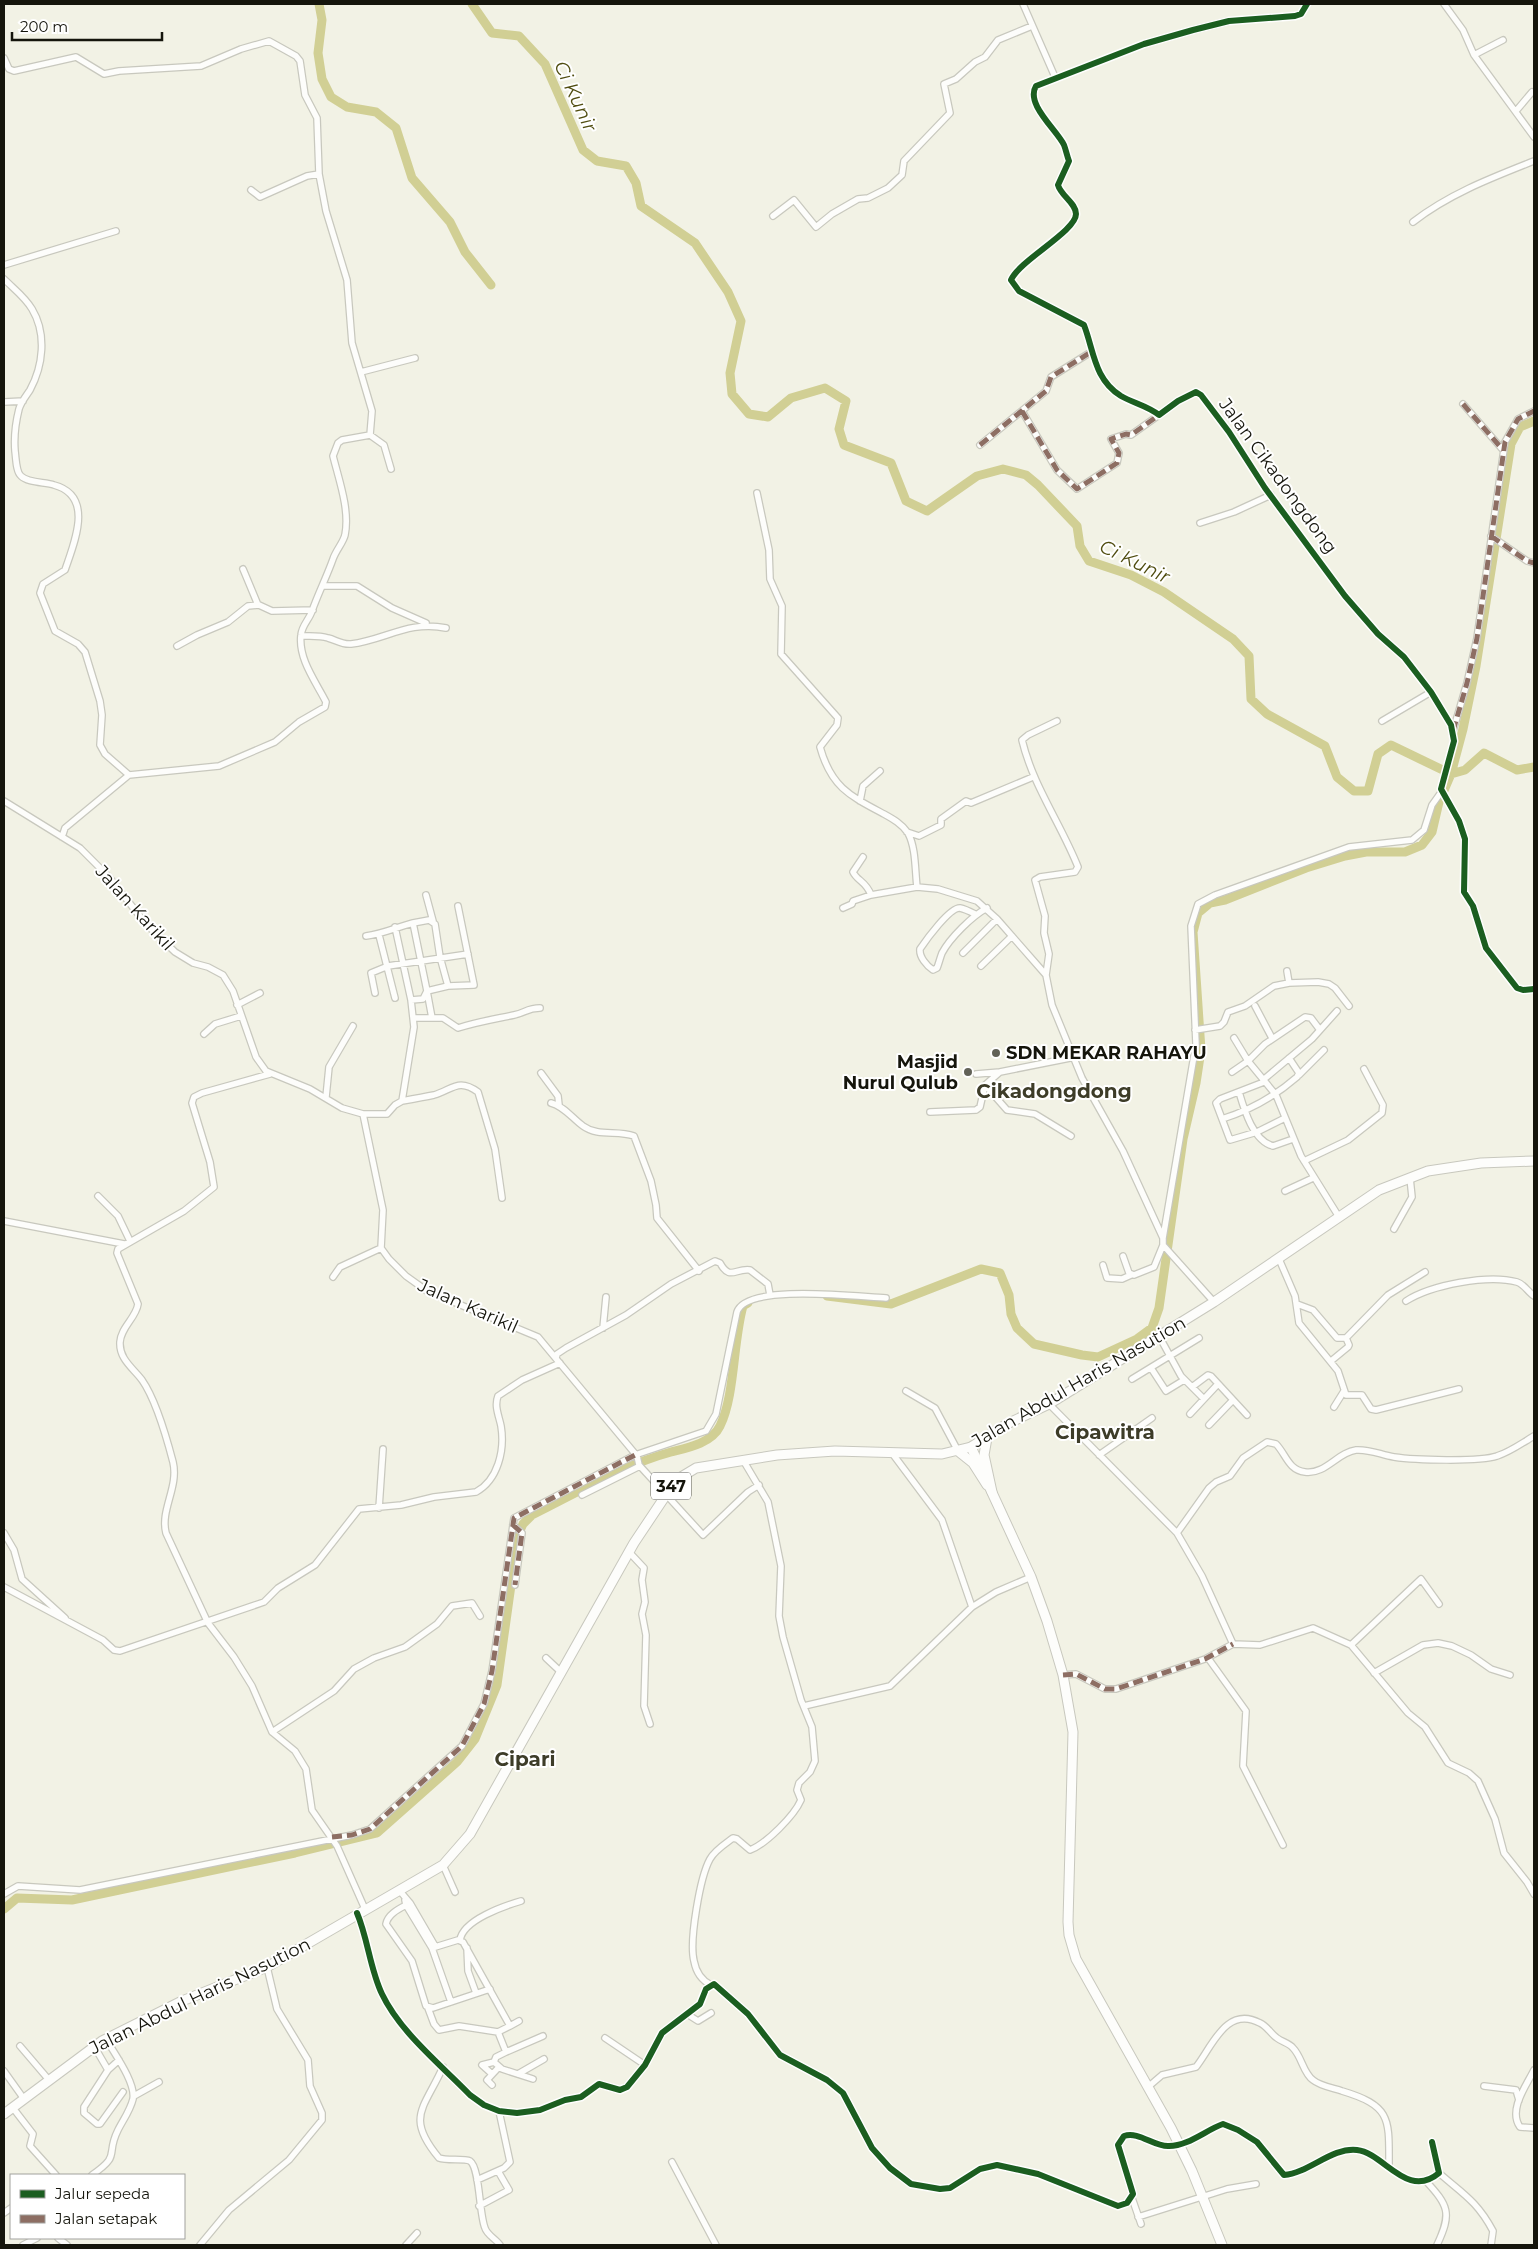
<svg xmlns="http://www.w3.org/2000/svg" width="1538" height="2249" font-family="Montserrat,sans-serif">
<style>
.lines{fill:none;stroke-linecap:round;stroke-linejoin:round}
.river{stroke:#d1cf94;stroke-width:9}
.street-casing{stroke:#c8c8be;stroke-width:8}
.secondary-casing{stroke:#c8c8be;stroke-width:11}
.primary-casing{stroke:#c8c8be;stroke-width:11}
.street{stroke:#fdfdfb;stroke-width:5.5}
.secondary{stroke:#fdfdfb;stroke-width:9}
.primary{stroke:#fdfdfb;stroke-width:9}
.quiet{stroke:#8d6e63;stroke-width:5;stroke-dasharray:10 5;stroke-linecap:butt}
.cycleway-casing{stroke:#fff;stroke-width:9}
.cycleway{stroke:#1b5e20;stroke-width:6}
.poi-dot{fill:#626258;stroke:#fff;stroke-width:2}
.labels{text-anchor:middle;stroke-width:4;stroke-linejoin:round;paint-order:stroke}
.shield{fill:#fff;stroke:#5b5b55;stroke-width:1}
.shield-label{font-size:16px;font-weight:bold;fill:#15150c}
.street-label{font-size:18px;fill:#15150c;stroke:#fff}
.poi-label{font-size:18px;font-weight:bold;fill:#15150c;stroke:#fff;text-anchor:start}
.water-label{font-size:19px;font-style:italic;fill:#504d10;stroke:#fff}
.quarter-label{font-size:20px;font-weight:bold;fill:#3d3c28;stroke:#fff}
</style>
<rect width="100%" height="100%" fill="#f2f2e5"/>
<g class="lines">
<path class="river" d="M319 4 322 20 318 53 322 79 331 97 347 107 376 112 396 128 412 178 450 222 465 252 491 285
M472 4 492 33 519 36 545 64 583 150 597 161 626 166 636 183 641 206 695 243 728 292 741 321 730 373 732 394 749 414 768 417 791 398 825 388 846 401 839 429 844 445 891 463 906 501 927 511 977 476 1003 469 1026 475 1038 485 1077 526 1080 546 1089 561 1131 575 1164 592 1233 639 1249 656 1251 699 1267 714 1325 746 1337 777 1354 791H1368L1378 754 1391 745 1451 774 1465 770 1484 753 1517 770 1534 767
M827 1296 891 1304 981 1269 1000 1273 1009 1295 1011 1314 1017 1328 1034 1344 1082 1355 1098 1357 1137 1339 1152 1328 1159 1308 1183 1139 1196 1083 1201 1050 1193 932 1198 913 1210 903 1225 900 1306 868 1345 856 1366 852H1405L1422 845 1432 832 1439 802 1451 774 1463 729 1476 666 1511 444 1520 427 1534 421
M4 1909 17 1898 72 1900 295 1853 377 1833 457 1762 475 1739 497 1685 518 1535 523 1524 532 1515C577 1493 623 1465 671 1452 687 1448 712 1443 720 1426 735 1396 733 1341 743 1306L748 1303"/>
<defs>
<path id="street" d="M1023 4 1055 77
M1307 4 1301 14 1295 16 1229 21 1193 30 1144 44 1036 86C1025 104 1057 130 1064 145 1066 150 1067 156 1069 161L1058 185C1061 196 1076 203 1076 214 1076 231 1020 260 1011 280L1019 291 1084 325C1094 351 1094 379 1121 396 1133 403 1148 406 1159 415L1178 401 1196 392 1201 395 1229 432 1265 488 1345 596 1378 634 1404 657 1431 692 1451 725 1454 741 1441 789 1459 821 1465 839 1464 892 1473 906 1486 948 1517 988 1523 990 1534 989
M1444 4 1463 30 1474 55 1534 137
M1474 55 1503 40
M4 58 9 69 14 71 76 57 104 74 119 71 201 66 241 49 269 41 296 56 300 61 305 95 317 118 319 174 326 211 347 280 352 343 372 411 370 435 342 440 338 443 333 456C339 480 350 510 345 535 343 543 336 550 333 559 327 576 318 594 312 611 309 620 302 625 301 635 298 659 316 682 326 702L325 707 299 722 275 742 219 766 129 775 65 828 62 837
M1516 111 1532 92
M251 190 260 197 307 176 319 174
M773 216 794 200 816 227 832 214 858 199 868 198 888 188 902 175 904 161 950 113 944 84 956 79 975 62 985 57 998 40 1032 26
M1413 222C1449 194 1491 178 1534 161
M4 265 116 231
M4 279C14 289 25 297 32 309 47 334 43 366 30 390 26 396 21 402 19 409 16 421 14 439 15 451 16 458 16 472 21 476 28 483 45 482 54 485 95 496 74 543 65 570L43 584 40 593 55 631 78 644 85 652 100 701 102 715 100 745 105 754 129 775
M361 372 415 358
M4 402 23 401
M1463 404 1503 450
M1022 411 1057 470 1077 489 1117 463 1119 453 1111 439 1126 434 1131 435 1159 415
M370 435 384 445 391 469
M980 445 1046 391 1051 377 1091 352
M757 493 769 550 770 579 782 606 781 654 838 718 837 725 820 747C831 787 850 796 884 814 893 819 902 824 908 833 916 848 915 870 917 887
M1200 523 1234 512 1271 495
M1491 536 1527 561 1534 563
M243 569 258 605
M323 586H357L392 608 426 623
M301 636C310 636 319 635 328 638 336 640 342 645 351 644 385 640 409 620 446 628
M177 646 197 635 228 622 248 606 259 605 272 611 313 610
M1382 721 1431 692
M1453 731 1467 683 1477 638 1505 442 1518 419 1534 411
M4 801 80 848 109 877 146 924 175 952 193 963 208 967 223 975 233 991 256 1057 266 1071 310 1089 342 1108 363 1114 383 1210 381 1248 389 1259 406 1276 427 1291 538 1337 637 1456 639 1465 703 1535 748 1492 759 1485
M860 801 863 786 880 771
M907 832 919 836 941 825V819L966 801 971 803 1033 777
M863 857 853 872C857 881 866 881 871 895
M426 895 433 921
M843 908 852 904 853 901 871 895 917 887 938 889 977 901 997 919 1046 975 1052 1005 1082 1078 1123 1151 1163 1238V1245L1214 1302
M975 914C971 912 965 909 960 908 950 907 926 940 920 949 919 957 927 966 933 970L937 968C939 963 940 958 942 953 950 938 972 916 987 908
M413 923 429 920 435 924 440 957 448 986
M379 935 395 998
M366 936C383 934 397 927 413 923L427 991 423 999 411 1000 395 927
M963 953 997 919
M981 966 1012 936
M1287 971 1289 983
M1046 975 1049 954 1044 933 1045 916 1035 880 1040 877 1075 872 1078 867C1061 824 1033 786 1022 740L1028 735 1057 721
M375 993 371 973 388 966 468 954
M237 1005 260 993
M1255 1006 1272 1038
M414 1018H443L458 1028C476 1022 495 1019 514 1015 525 1013 527 1008 540 1008
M432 1018 427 991 448 986 474 985 458 906
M1195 1030 1220 1026 1224 1022 1228 1012 1245 1006 1274 986 1289 983 1318 982 1329 984 1335 988 1349 1006
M1320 1030 1311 1018 1305 1017 1265 1044 1248 1061 1276 1095 1301 1156 1339 1217
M204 1034 215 1024 241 1016
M1234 1038 1248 1061
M1232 1072 1248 1061
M541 1073 558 1096 559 1105
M270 1074 202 1093 194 1097 192 1103 210 1162 214 1187 184 1211 118 1249 117 1253 138 1304C136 1318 121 1327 120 1342 119 1359 133 1368 142 1380 156 1400 167 1439 173 1462 179 1487 160 1510 166 1533L208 1623 234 1657 252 1686 272 1732 295 1751 306 1769 312 1810 337 1846 365 1909
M976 1074 1000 1072
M1299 1075 1324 1050
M1263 1080 1312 1039 1337 1011
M1264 1082 1220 1099 1216 1103 1230 1140 1257 1132 1285 1118
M985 1085 1007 1110 1035 1114 1071 1136
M1239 1092C1244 1109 1253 1141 1273 1146L1293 1139
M326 1097 329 1067 353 1026
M402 1101C413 1099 424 1097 434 1095 453 1089 459 1078 478 1092L495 1149 502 1198
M551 1103C564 1106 573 1119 583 1126 598 1137 617 1130 634 1136L651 1181 656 1205 657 1218 699 1271
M930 1112 976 1110 980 1107 985 1085 1000 1072 1075 1057
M363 1114H387L395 1105 402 1101 414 1027 411 1000
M1222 1119C1251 1110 1274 1097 1297 1077L1299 1073 1289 1058
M1304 1161 1348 1140 1382 1113 1383 1105 1364 1069
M1285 1191 1313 1178
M98 1196 118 1216 130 1241
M4 1221 124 1244
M1394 1229 1412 1197 1410 1178
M1163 1238 1196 1044 1191 926 1198 904 1215 895 1349 847 1412 840 1424 830 1432 805 1442 791
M1123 1256 1129 1273 1134 1275 1154 1267 1163 1245
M1279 1259 1295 1296 1299 1323 1338 1371 1346 1395H1362L1371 1409 1376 1410 1459 1389
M1103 1265 1107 1278 1122 1279 1131 1275
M333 1277 340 1267 381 1248
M1406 1301C1431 1285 1488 1274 1517 1282 1524 1284 1528 1292 1534 1296
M1297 1304 1313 1310 1337 1338H1346
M603 1328 606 1297
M1159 1336 1181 1376 1192 1387 1208 1375 1211 1376 1247 1415
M556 1358 557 1354 566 1348 626 1315 671 1284 715 1261 720 1263C730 1281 735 1268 750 1270L768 1284 770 1295
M1331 1361 1348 1347 1349 1345 1346 1338 1388 1295 1425 1272
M1151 1368 1166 1391 1184 1380
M1132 1379 1199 1338
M1192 1387 1204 1399
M906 1391 935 1408 958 1451
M1049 1404 1177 1533 1202 1576 1233 1644 1260 1645 1313 1628 1351 1645 1408 1713 1425 1727 1448 1763 1469 1773 1478 1781 1495 1819 1504 1853 1527 1882 1534 1894
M1334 1407 1344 1391
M1190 1414 1218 1384
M1209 1425 1233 1400
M892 1453 942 1520 972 1607
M1099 1455 1152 1418
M582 1495 640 1466
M379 1508 383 1449
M513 1525 522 1533 515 1585
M4 1533 14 1550 22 1579 65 1618
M1177 1533 1209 1488 1216 1482 1230 1476 1243 1458 1267 1442 1276 1444C1286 1454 1288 1470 1305 1472 1325 1475 1338 1452 1356 1450 1370 1449 1381 1455 1394 1457 1414 1460 1480 1462 1497 1456 1510 1452 1522 1443 1534 1436
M629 1552 644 1568 642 1580 645 1602 642 1614 646 1635 644 1706 650 1724
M4 1587 103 1640 114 1650 120 1651 264 1602 278 1588 315 1565 359 1509 401 1505 434 1497 476 1492C498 1480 505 1450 501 1426 499 1416 494 1406 498 1396L522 1380 560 1363
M1351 1645 1421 1579 1439 1604
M546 1658 562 1673
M1208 1658 1246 1711 1243 1766 1283 1845
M1374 1673 1423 1645 1438 1643 1452 1646 1471 1655 1491 1669 1510 1675
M1063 1675 1076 1674 1105 1689H1116L1205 1659 1233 1644
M804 1706 890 1686 972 1607 996 1592 1031 1577
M272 1732 334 1691 354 1669 374 1658 405 1647 437 1624 452 1606 472 1603 480 1616
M443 1865 455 1892
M399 1890 410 1903 435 1946
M4 1894 18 1886 80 1890 352 1835 370 1829 462 1746 484 1704 492 1671 514 1518 635 1455 706 1431 716 1414 737 1312C746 1283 859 1297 886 1298
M405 1900 406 1905 432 1948 451 2002
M410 1903C401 1908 388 1913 386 1924L412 1961 426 2006 433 2008 490 1989
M357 1913C368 1939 370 1969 382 1994 400 2032 441 2065 470 2095L484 2105 499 2111 517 2113 540 2110 565 2100 581 2097 599 2084 620 2090 627 2087 645 2065 662 2033 700 2004 706 1989 714 1984 748 2014 780 2055 827 2080 843 2093 872 2148 890 2168 911 2184 940 2189 950 2188 980 2169 997 2165 1038 2174 1118 2206 1127 2203 1133 2194 1118 2145 1124 2136C1139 2131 1154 2147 1169 2146 1188 2146 1206 2130 1223 2124L1238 2130 1257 2142 1284 2175C1309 2173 1332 2147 1357 2150 1384 2153 1407 2200 1439 2173L1432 2142
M460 1940C463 1920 504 1906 521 1901
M432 1948 458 1940 463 1942 510 2026 498 2032 506 2052 496 2057 494 2062 502 2069 533 2079
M467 1948 468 1971 476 1993
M711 1985C701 1980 696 1972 694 1961 689 1941 700 1877 710 1859 715 1850 725 1844 733 1838L737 1839 750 1850C766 1844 794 1816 801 1800L797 1790 799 1783 810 1772 815 1761 812 1727 801 1700 783 1637 779 1616 781 1566 768 1502 743 1460
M428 2008 434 2024 439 2030 459 2026 498 2032
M687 2014 698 2021 711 2013
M510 2026 519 2021
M605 2038 645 2065
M20 2046 49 2080
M94 2046 108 2070
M506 2052 543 2036
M119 2060 108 2070 84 2107V2113L97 2124H100L123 2092
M443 2067C424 2109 405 2117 439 2158 447 2161 464 2158 470 2161 480 2168 479 2214 485 2228 487 2235 496 2239 500 2245
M1534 2070C1526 2086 1508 2110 1520 2127L1534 2128
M4 2071 24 2099
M492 2074 482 2065 494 2062
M518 2074 544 2059
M492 2085 487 2080 499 2067
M1484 2086 1516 2090 1519 2100
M1148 2087 1162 2075 1196 2067C1212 2047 1226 2005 1260 2023 1267 2026 1271 2034 1277 2038 1282 2042 1289 2043 1293 2048 1302 2057 1303 2073 1313 2080 1320 2086 1333 2088 1342 2091 1392 2106 1389 2119 1389 2167
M134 2096 159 2082
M13 2108 33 2134 30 2146 56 2175
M672 2162 716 2245
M1439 2173C1463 2194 1477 2201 1493 2231L1491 2245
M92 2175C122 2154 105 2156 118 2130 123 2120 130 2111 133 2099 136 2083 114 2053 106 2039
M477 2180 504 2168 510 2162 499 2111
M1425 2180C1449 2206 1452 2213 1437 2245
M1132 2198 1141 2224
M479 2206 509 2190 498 2171
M4 2213 11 2208
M1138 2217 1227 2189 1256 2184
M58 2238 67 2245
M23 2245 37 2238
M200 2245 229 2210 289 2160 322 2120V2113L310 2086 308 2060 277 2009 267 1967
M406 2245 417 2233"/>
<path id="secondary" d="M971 1447 1031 1577 1047 1621 1063 1675 1073 1732 1068 1922 1069 1935 1076 1959 1171 2128 1192 2171 1222 2245"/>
<path id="primary" d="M987 1438 984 1455 992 1492
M958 1451 973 1463 987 1485
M4 2114 102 2041 182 2001 267 1967 443 1865 470 1834 634 1543 676 1480 696 1468 777 1455 835 1451 942 1454 971 1447 1007 1424 1049 1404 1214 1302 1379 1190 1428 1171 1481 1163 1534 1161"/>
</defs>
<use href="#street" class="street-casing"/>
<use href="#secondary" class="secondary-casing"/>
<use href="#primary" class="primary-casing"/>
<use href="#street" class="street"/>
<use href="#secondary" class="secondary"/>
<use href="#primary" class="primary"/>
<path class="quiet" d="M1463 404 1503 450
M1022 411 1057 470 1077 489 1117 463 1119 453 1111 439 1126 434 1131 435 1159 415
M980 445 1046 391 1051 377 1091 352
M1491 536 1527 561 1534 563
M1453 731 1467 683 1477 638 1505 442 1518 419 1534 411
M513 1525 522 1533 515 1585
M1063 1675 1076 1674 1105 1689H1116L1205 1659 1233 1644
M332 1837 352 1835 370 1829 462 1746 484 1704 492 1671 514 1518 635 1455"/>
<defs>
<path id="cycleway" d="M1307 4 1301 14 1295 16 1229 21 1193 30 1144 44 1036 86C1025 104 1057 130 1064 145 1066 150 1067 156 1069 161L1058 185C1061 196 1076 203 1076 214 1076 231 1020 260 1011 280L1019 291 1084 325C1094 351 1094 379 1121 396 1133 403 1148 406 1159 415L1178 401 1196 392 1201 395 1229 432 1265 488 1345 596 1378 634 1404 657 1431 692 1451 725 1454 741 1441 789 1459 821 1465 839 1464 892 1473 906 1486 948 1517 988 1523 990 1534 989
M357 1913C368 1939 370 1969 382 1994 400 2032 441 2065 470 2095L484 2105 499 2111 517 2113 540 2110 565 2100 581 2097 599 2084 620 2090 627 2087 645 2065 662 2033 700 2004 706 1989 714 1984 748 2014 780 2055 827 2080 843 2093 872 2148 890 2168 911 2184 940 2189 950 2188 980 2169 997 2165 1038 2174 1118 2206 1127 2203 1133 2194 1118 2145 1124 2136C1139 2131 1154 2147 1169 2146 1188 2146 1206 2130 1223 2124L1238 2130 1257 2142 1284 2175C1309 2173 1332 2147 1357 2150 1384 2153 1407 2200 1439 2173L1432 2142"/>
</defs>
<use href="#cycleway" class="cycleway-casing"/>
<use href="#cycleway" class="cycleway"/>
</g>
<g class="poi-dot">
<circle cx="996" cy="1053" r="5"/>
<circle cx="968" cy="1072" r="5"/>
</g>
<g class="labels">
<rect class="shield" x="651" y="1472.5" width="40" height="27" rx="4"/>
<g class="shield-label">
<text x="671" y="1492">347</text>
</g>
<g class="street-label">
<text transform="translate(1278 476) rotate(54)" y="6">Jalan Cikadongdong</text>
<text transform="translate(135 908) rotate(48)" y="6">Jalan Karikil</text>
<text transform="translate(468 1306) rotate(24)" y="6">Jalan Karikil</text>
<text transform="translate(1079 1382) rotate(-30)" y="6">Jalan Abdul Haris Nasution</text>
<text transform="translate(200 1996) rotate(-26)" y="6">Jalan Abdul Haris Nasution</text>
</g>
<g class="poi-label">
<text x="1006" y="1059">SDN MEKAR RAHAYU</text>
<text x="958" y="1068" text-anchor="end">Masjid<tspan x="958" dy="21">Nurul Qulub</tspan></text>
</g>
<g class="water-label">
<text transform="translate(576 96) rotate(65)" y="7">Ci Kunir</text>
<text transform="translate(1135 561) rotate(26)" y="7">Ci Kunir</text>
</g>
<g class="quarter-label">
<text x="1054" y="1098">Cikadongdong</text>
<text x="1105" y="1439">Cipawitra</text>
<text x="525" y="1766">Cipari</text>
</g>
</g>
<rect width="1538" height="2249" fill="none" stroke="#15150c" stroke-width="10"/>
<rect x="10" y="2174" width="175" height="65" fill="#ffffff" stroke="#a1a19e"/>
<rect x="20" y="2190" width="25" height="8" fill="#1b5e20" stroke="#a1a19e"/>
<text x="55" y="2199" font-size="15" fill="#15150c">Jalur sepeda</text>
<rect x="20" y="2215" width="25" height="8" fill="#8d6e63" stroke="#a1a19e"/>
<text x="55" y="2224" font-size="15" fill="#15150c">Jalan setapak</text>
<path d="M12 32v8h150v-8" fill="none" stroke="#15150c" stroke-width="2.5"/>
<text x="20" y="32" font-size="15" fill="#15150c" stroke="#ffffff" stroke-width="4" paint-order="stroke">200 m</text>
</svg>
